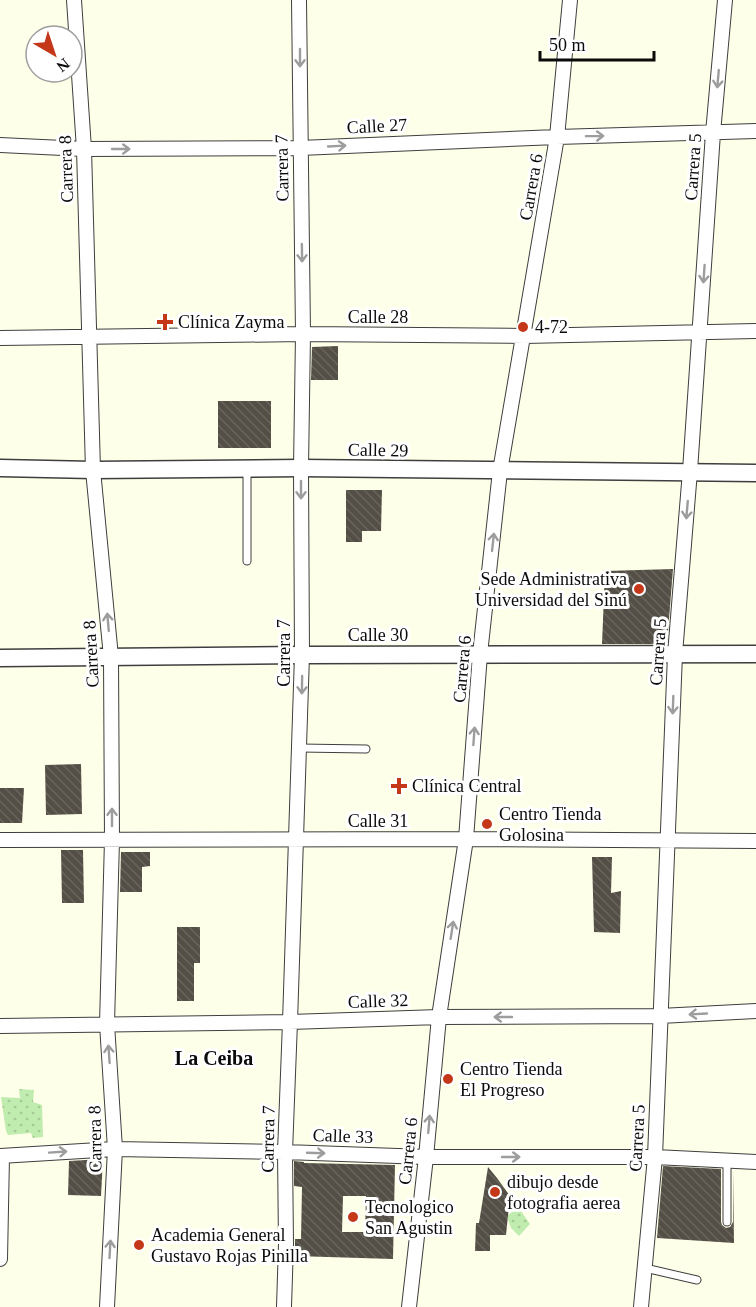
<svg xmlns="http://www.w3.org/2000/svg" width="756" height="1307" font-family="'Times New Roman',serif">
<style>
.grass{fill:url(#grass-dots)}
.building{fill:url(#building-back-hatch);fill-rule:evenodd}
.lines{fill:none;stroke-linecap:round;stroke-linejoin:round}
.service-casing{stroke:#3e3e3e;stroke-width:9}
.minor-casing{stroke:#3e3e3e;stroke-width:16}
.tertiary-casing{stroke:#3e3e3e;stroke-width:19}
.service{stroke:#fff;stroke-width:7}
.minor{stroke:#fff;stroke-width:14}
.tertiary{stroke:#fff;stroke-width:16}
.oneway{stroke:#9d9d9d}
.poi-dot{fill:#c43719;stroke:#fff;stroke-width:2}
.labels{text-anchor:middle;stroke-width:6;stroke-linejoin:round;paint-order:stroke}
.street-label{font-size:18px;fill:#0b0b0b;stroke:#fff}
.poi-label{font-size:18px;fill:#0b0b0b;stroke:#fff;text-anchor:start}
.neighbourhood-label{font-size:20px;font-weight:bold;fill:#0b0b0b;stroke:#fff}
</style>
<defs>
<pattern id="grass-dots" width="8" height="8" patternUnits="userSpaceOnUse" patternTransform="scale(1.5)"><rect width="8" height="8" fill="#c1ecaf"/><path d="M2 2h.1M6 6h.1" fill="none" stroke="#a4c995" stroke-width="1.8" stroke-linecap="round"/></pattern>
<pattern id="building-back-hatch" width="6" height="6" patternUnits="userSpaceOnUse" patternTransform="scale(1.5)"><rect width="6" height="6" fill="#544f46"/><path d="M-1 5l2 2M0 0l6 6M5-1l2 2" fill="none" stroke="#68645c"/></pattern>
</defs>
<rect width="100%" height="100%" fill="#feffe8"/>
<path class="grass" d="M19 1089 34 1090 33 1102 42 1105 43 1137 33 1138 31 1133 8 1135 6 1131 1 1097 20 1098Z
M518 1207 530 1224 519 1236 511 1228 507 1216Z"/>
<path class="building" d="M338 346V380H311L312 347Z
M218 401H271V448H218Z
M346 490H382L381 531H362V542H346Z
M673 569 667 644H602L605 571Z
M81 764 82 814 46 815 45 765Z
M0 788H24L22 823H0Z
M61 850H83L84 903H62Z
M121 852H150V866L142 867V892H120Z
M592 857H612L611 893 621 891 620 933 594 932Z
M177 927H200V963H194V1001H177Z
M103 1159 101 1196 68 1195 69 1161Z
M294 1161 304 1162V1163L395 1165 393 1259 295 1256V1239H301L302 1187 294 1186ZM343 1196H366L365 1232H342Z
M663 1166 721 1169V1222L722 1225 726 1228 730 1227 733 1222V1170L734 1243 657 1238Z
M488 1167 497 1178 510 1196 506 1235H490V1251H475L476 1223H479Z"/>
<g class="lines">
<defs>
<path id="service" d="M247 469V561
M300 748 366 749
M727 1161V1222
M645 1268 697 1280"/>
<path id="minor" d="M74 0 84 149 93 470 111 657 112 840 107 1024 115 1149 107 1307
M0 145 84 149 300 148 557 137 756 131
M0 338 303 334 524 336 756 331
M0 840 466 839 756 841
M0 1026 290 1022 439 1017 660 1016 756 1011
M0 1156 115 1149 285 1152 426 1157H655L756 1162
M0 1259 2 1156
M284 1307 286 1244 285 1152 290 1022 302 655 301 468 303 334 299 0
M409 1307 426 1157 439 1017 466 839 480 654 500 471 557 137 570 0
M641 1307 655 1157 675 654 690 471 713 133 725 0"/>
<path id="tertiary" d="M0 468 93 470 301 468 756 473
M0 658 302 655 756 654"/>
</defs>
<use href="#service" class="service-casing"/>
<use href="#minor" class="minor-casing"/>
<use href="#tertiary" class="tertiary-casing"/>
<use href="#service" class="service"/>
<use href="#minor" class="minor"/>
<use href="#tertiary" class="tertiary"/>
</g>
<defs><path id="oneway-shaft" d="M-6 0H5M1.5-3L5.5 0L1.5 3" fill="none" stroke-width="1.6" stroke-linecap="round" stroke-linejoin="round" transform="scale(1.5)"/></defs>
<g class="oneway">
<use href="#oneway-shaft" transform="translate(300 58) rotate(90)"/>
<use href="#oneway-shaft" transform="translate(718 79) rotate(95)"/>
<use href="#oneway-shaft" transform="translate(595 136) rotate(-1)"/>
<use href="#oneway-shaft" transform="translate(337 146) rotate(-3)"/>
<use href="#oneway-shaft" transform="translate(121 149)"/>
<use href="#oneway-shaft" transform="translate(302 253) rotate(89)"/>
<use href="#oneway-shaft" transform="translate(704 274) rotate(94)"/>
<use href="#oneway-shaft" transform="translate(301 490) rotate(90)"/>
<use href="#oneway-shaft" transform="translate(687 510) rotate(95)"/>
<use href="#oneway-shaft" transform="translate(493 542) rotate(-84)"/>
<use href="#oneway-shaft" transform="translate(108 622) rotate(-95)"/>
<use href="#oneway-shaft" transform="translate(302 685) rotate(91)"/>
<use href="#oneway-shaft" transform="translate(673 705) rotate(92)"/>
<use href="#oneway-shaft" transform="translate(474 736) rotate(-86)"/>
<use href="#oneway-shaft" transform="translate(112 817) rotate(-90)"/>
<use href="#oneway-shaft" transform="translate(452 930) rotate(-81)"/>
<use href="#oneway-shaft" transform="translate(698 1014) rotate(177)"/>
<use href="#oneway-shaft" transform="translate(503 1017) rotate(180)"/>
<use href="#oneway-shaft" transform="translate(109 1054) rotate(-94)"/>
<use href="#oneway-shaft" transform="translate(429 1124) rotate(-85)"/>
<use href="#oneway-shaft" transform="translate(58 1152) rotate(-4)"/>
<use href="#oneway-shaft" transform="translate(316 1153) rotate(2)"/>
<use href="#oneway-shaft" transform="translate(511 1157)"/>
<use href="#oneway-shaft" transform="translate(110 1249) rotate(-87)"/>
</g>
<g class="poi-dot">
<path d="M162 313h6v6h6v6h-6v6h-6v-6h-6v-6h6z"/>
<circle cx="523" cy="327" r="6"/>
<circle cx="639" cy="589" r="6"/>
<path d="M396 777h6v6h6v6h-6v6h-6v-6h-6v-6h6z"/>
<circle cx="487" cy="824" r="6"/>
<circle cx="448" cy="1079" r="6"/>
<circle cx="495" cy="1192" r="6"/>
<circle cx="353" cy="1217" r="6"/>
<circle cx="139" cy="1245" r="6"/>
</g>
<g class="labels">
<g class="street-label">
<text transform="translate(377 126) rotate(-3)" y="6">Calle 27</text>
<text transform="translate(693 167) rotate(-86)" y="6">Carrera 5</text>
<text transform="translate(282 168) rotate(-91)" y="6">Carrera 7</text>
<text transform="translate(66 169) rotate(-92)" y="6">Carrera 8</text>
<text transform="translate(531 187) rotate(-80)" y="6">Carrera 6</text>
<text x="378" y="323">Calle 28</text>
<text transform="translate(378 450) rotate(1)" y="6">Calle 29</text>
<text x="378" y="641">Calle 30</text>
<text transform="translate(658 652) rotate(-86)" y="6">Carrera 5</text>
<text transform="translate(284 653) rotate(-90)" y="6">Carrera 7</text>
<text transform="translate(91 654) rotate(-93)" y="6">Carrera 8</text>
<text transform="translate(462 669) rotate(-85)" y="6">Carrera 6</text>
<text x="378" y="827">Calle 31</text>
<text transform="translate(378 1001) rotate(-2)" y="6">Calle 32</text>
<text transform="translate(343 1136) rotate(2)" y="6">Calle 33</text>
<text transform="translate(637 1138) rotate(-87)" y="6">Carrera 5</text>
<text transform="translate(95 1139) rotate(-91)" y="6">Carrera 8</text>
<text transform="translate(268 1139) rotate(-89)" y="6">Carrera 7</text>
<text transform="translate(408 1151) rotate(-84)" y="6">Carrera 6</text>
</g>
<g class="poi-label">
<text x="178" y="328">Clínica Zayma</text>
<text x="535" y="333">4-72</text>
<text x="627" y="585" text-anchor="end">Sede Administrativa<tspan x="627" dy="21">Universidad del Sinú</tspan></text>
<text x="412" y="792">Clínica Central</text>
<text x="499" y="820">Centro Tienda<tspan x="499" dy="21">Golosina</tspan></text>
<text x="460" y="1075">Centro Tienda<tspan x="460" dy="21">El Progreso</tspan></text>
<text x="507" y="1188">dibujo desde<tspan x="507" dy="21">fotografia aerea</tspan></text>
<text x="365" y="1213">Tecnologico<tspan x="365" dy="21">San Agustin</tspan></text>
<text x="151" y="1241">Academia General<tspan x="151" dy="21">Gustavo Rojas Pinilla</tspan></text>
</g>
<g class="neighbourhood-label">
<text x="214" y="1065">La Ceiba</text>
</g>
</g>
<g transform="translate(54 54) rotate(141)"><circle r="28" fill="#ffffff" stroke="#9d9d9d" stroke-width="1.5"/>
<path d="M0-4.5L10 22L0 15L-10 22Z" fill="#c43719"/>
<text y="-9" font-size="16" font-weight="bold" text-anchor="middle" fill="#0b0b0b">N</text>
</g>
<path d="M540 51v9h114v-9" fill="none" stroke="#0b0b0b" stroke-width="3"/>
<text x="549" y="51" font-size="18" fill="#0b0b0b" stroke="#ffffff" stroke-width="4.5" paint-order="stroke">50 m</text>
</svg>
